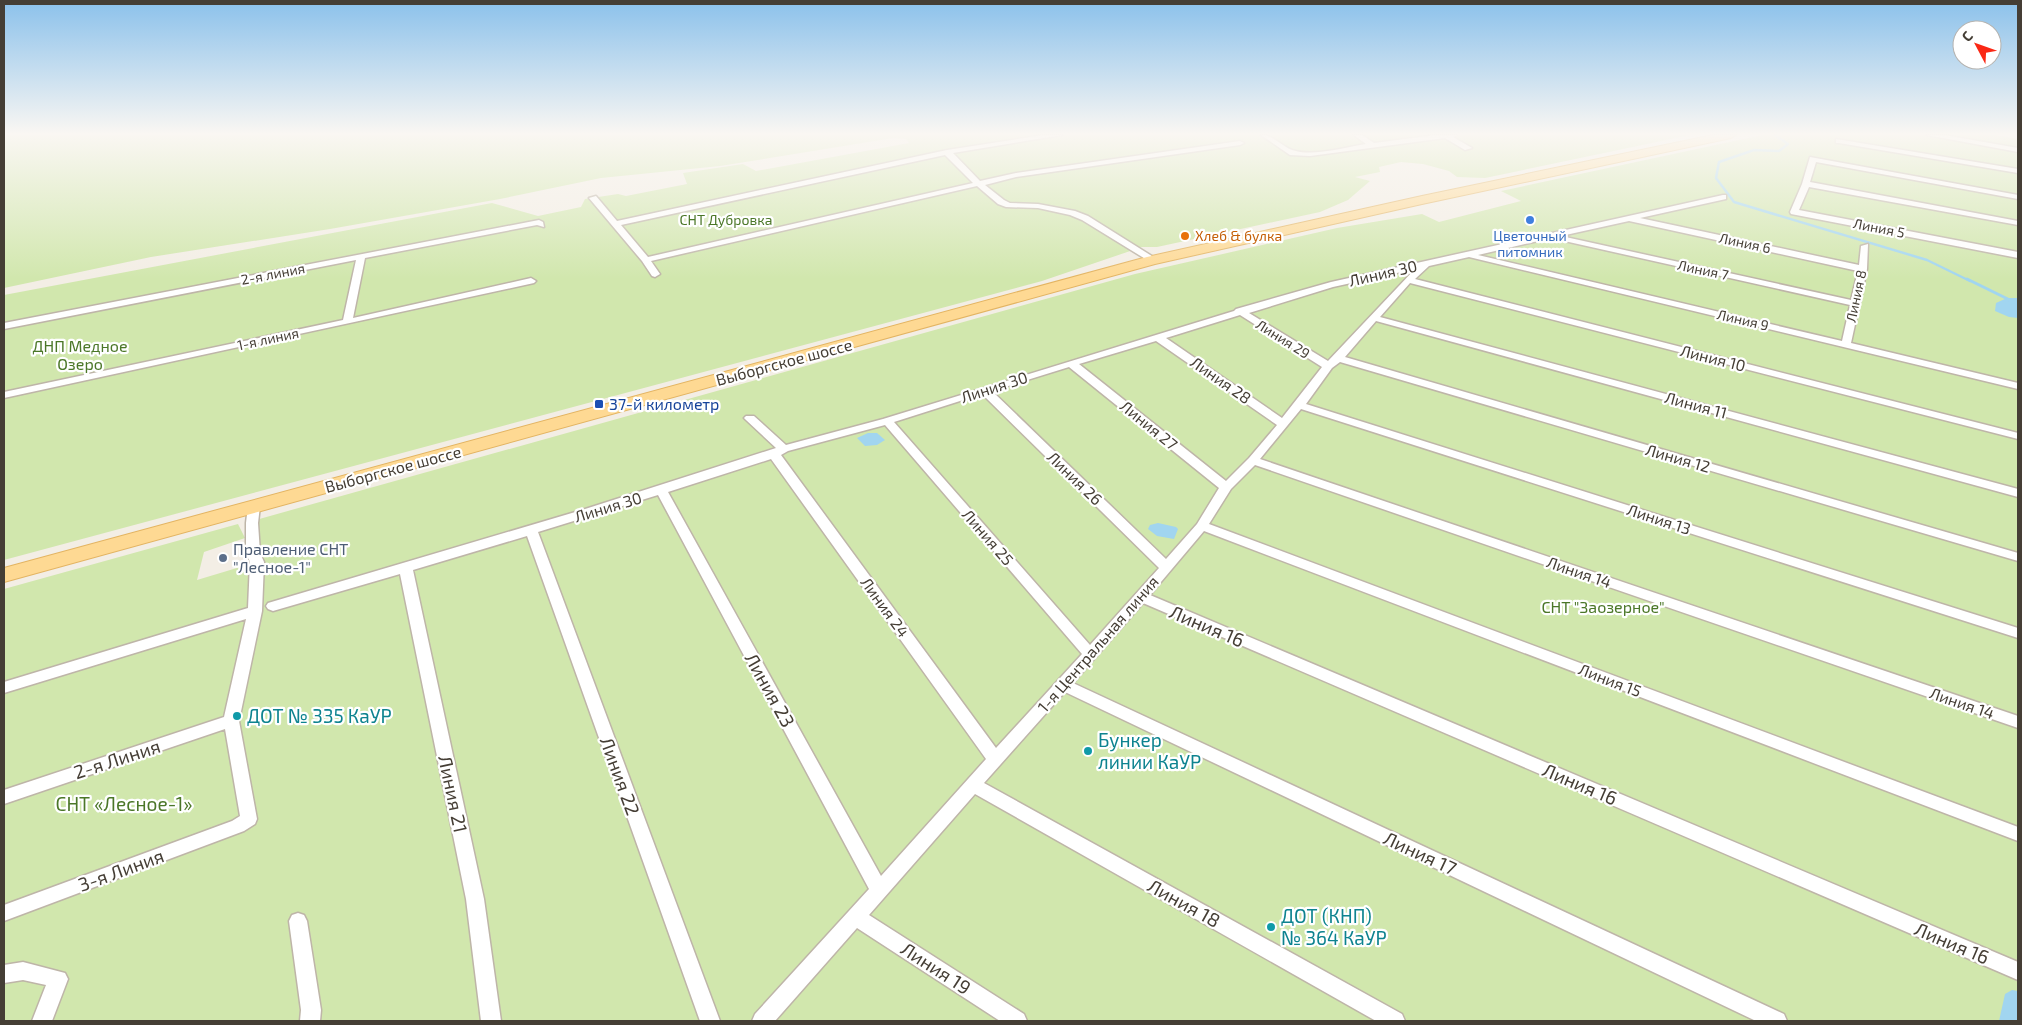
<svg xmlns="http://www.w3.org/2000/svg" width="2022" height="1025" font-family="'Exo 2',sans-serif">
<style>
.green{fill:#d1e7ad}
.water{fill:#a1d5f0}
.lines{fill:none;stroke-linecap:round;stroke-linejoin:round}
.stream-far1{stroke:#a1d5f0;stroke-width:2.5}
.stream{stroke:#a1d5f0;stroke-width:3}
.street-casing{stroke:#beb5a8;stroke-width:3}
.primary-casing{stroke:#e3b462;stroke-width:2}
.street{fill:#fff;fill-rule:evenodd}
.primary{fill:#fed993;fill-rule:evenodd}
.shop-dot{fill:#3f7fe0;stroke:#fff;stroke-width:2}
.food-dot{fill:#e8710a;stroke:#fff;stroke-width:2}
.transit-dot{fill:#1a4fb4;stroke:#fff;stroke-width:2}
.service-dot{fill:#5c6f8a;stroke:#fff;stroke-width:2}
.culture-dot{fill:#0f9aa8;stroke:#fff;stroke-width:2}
.labels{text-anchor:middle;stroke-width:4.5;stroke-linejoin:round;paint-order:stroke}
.far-park-label{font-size:14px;fill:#4b7728;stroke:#fff}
.far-street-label{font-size:14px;fill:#453e35;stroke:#fff}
.far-food-label{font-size:14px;fill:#c56008;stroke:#fff;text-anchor:start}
.far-shop-label{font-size:14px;fill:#366cbe;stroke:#fff}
.street-label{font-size:16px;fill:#453e35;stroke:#fff}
.park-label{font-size:16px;fill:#4b7728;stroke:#fff}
.transit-label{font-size:16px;fill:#164399;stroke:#fff;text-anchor:start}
.service-label{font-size:16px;fill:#4e5e75;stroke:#fff;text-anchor:start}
.near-street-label{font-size:19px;fill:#453e35;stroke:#fff}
.near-culture-label{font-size:19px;fill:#0d838f;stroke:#fff;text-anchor:start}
.near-park-label{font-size:19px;fill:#4b7728;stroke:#fff}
</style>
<rect width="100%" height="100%" fill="#f3eee5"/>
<path class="green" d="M4 135H1690L1485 178 1457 177 1449 171 1423 164 1401 162 1379 167 1380 172 1355 177 1370 181 1348 200 1320 212 1157 247H1142L1042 281 4 560V295L492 203 538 216 581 207 585 199 618 194 626 196 687 184 683 173 743 164 756 171 909 143 906 139 893 138 720 166 601 178 500 199 330 229 151 257 4 288Z
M1762 135H1996L2018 139V1021H4V589L238 524 245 538 204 552 197 580 257 562 252 521 1135 274 1337 228 1422 214 1439 222 1521 201 1501 191Z"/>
<path class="water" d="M2007 298H2018V318L2009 317 1995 311 1996 303Z
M868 433H877L885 440 877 445 865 446 857 438Z
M1158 523 1176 527 1178 529 1174 539 1157 536 1148 529 1150 525Z
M2012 990 2018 991V1021H1999L2005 994Z"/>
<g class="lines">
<path class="stream-far1" d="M1775 135 1788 144 1779 151 1754 150 1719 162 1716 178 1734 202 1927 260 1970 281"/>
<path class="stream" d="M1967 279 2018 304"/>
<defs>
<path id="street" d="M1043 135H1062L953 153 980 181 1016 173 1240 141 1244 143 1240 145 1016 177 985 185 1004 200 1010 203 1038 204 1075 211 1088 216 1155 258 1156 260 1152 263 1082 220 1070 215 1038 208 1006 207 998 204 977 186 651 261 660 274 655 277 652 276 642 261 589 198 596 196 617 221 947 150ZM945 155 973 183 648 257 621 225Z
M1261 135C1275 135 1282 148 1296 151 1314 156 1347 147 1366 144L1354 135H1362L1374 143 1436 135H1457L1453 137 1472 148 1465 150 1445 138 1310 156 1290 155Z
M1927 135H1944L2018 148V152Z
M1836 139 2018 169V173L1839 143H1836Z
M1810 157 2018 195V199L1816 162 1810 182 2018 221V225L1809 187 1799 210 2018 252V258L1791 214 1790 212 1802 184Z
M1723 195H1726V199L1640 218 1859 265 1861 246 1868 244 1867 269 1851 343 2018 383V389L1469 257 1429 266 1415 279 2018 433V439L1410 283 1380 317 2018 489V497L1376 321 1345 357 2018 553V561L1340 362 1332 368 1306 404 2018 628V638L1301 409 1260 459 2018 716V728L1255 465 1231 489 1209 524 2018 827V841L1204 531 1150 595 2018 962V980L1143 603 1073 683 1784 1014 1787 1021H1756L1065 692 984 783 1402 1014 1405 1021H1376L975 794 869 915 1024 1014 1027 1021H1000L857 928 775 1021H752L755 1014 869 889 658 495 538 532 720 1021H700L527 536 413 570 484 899 501 1021H481L466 899 400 574 273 611 268 609 266 606 268 603 582 510 776 448 746 420 744 418 746 416H754L786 445 883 419 1234 311 1236 309 1331 282ZM1629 221 1858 271 1851 300 1561 236ZM1551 238 1850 305 1842 341 1478 255ZM1415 269 1328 361 1249 313 1333 287ZM1240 315 1322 367 1282 418 1166 338ZM1156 341 1277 425 1249 458 1226 481 1079 364ZM1069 367 1219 488 1197 524 1166 559 992 391ZM982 394 1159 568 1090 645 894 422ZM885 425 1082 654 996 748 781 455 788 451ZM771 459 986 759 881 876 668 492Z
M539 220 543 222 544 227 537 225 365 258 353 318 531 278 536 281 534 283 4 398V392L343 320 356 260 4 329V323Z
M254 502 260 506 258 523 260 553 264 562 262 611 239 721 257 819 255 824 244 831 4 921V905L232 821 240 816 225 729 4 804V790L224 717 246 619 4 693V682L248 608 250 562 246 553V523L248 506Z
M298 913 304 915 307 921 321 1010 320 1021H300L301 1010 289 921 292 915Z
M23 962 65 973 68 979 52 1021H32L46 985 23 980 4 983V965Z"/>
<path id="primary" d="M1713 135H1736L1731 138 1422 204 1155 264 4 582V568L1147 257 1422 196Z"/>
</defs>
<use href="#street" class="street-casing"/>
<use href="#primary" class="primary-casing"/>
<use href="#street" class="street"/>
<use href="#primary" class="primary"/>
</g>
<linearGradient id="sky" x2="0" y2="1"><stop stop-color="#8bc1eb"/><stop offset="0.48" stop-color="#faf7f3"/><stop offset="1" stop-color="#faf7f3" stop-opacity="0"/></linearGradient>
<rect width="2022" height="279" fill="url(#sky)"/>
<circle class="shop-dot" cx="1530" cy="220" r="5"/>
<circle class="food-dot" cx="1185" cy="236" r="5"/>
<rect class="transit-dot" x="594" y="399" width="10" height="10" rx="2.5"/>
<circle class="service-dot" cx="223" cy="558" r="5"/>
<g class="culture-dot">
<circle cx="237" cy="716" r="5"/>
<circle cx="1088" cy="751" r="5"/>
<circle cx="1271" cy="927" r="5"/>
</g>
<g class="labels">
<g class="far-park-label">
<text x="726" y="225">СНТ Дубровка</text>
</g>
<g class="far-street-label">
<text transform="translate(1879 228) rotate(11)" y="5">Линия 5</text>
<text transform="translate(1745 243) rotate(12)" y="5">Линия 6</text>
<text transform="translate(1703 270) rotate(12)" y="5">Линия 7</text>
<text transform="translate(273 274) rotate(-11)" y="5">2-я линия</text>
<text transform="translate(1856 296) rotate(-78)" y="5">Линия 8</text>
<text transform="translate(1743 320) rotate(13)" y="5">Линия 9</text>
<text transform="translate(268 339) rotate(-12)" y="5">1-я линия</text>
<text transform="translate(1283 339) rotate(32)" y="5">Линия 29</text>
</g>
<g class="far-food-label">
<text x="1195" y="241">Хлеб &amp; булка</text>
</g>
<g class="far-shop-label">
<text x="1530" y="241">Цветочный<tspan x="1530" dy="16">питомник</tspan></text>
</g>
<g class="street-label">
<text transform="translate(1383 273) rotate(-13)" y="6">Линия 30</text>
<text transform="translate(1713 358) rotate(14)" y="6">Линия 10</text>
<text transform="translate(784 362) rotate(-15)" y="6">Выборгское шоссе</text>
<text transform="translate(1221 380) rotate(35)" y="6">Линия 28</text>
<text transform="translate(994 387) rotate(-18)" y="6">Линия 30</text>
<text transform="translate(1696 405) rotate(15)" y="6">Линия 11</text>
<text transform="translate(1149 425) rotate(39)" y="6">Линия 27</text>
<text transform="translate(1678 458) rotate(16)" y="6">Линия 12</text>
<text transform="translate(393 469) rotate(-15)" y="6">Выборгское шоссе</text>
<text transform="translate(1075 478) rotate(44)" y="6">Линия 26</text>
<text transform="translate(608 507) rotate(-17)" y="6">Линия 30</text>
<text transform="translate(1659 519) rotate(18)" y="6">Линия 13</text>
<text transform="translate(988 537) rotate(49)" y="6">Линия 25</text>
<text transform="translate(1579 572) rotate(19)" y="6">Линия 14</text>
<text transform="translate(885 607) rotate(54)" y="6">Линия 24</text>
<text transform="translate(1098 644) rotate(-49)" y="6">1-я Центральная линия</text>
<text transform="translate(1610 680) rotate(21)" y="6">Линия 15</text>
<text transform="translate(1962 703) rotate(19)" y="6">Линия 14</text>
</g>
<g class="park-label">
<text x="80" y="352">ДНП Медное<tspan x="80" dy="18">Озеро</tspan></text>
<text x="1603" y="613">СНТ "Заозерное"</text>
</g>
<g class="transit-label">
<text x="609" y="410">37-й километр</text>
</g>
<g class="service-label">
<text x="233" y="555">Правление СНТ<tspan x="233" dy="18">"Лесное-1"</tspan></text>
</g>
<g class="near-street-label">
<text transform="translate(1207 626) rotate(23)" y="7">Линия 16</text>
<text transform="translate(770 690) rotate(61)" y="7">Линия 23</text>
<text transform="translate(117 759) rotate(-18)" y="7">2-я Линия</text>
<text transform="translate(620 776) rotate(70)" y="7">Линия 22</text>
<text transform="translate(1580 784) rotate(23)" y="7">Линия 16</text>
<text transform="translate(453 794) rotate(78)" y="7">Линия 21</text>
<text transform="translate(1420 853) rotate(25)" y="7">Линия 17</text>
<text transform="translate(121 870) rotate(-20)" y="7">3-я Линия</text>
<text transform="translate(1184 903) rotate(29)" y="7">Линия 18</text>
<text transform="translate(1952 943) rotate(23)" y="7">Линия 16</text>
<text transform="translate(936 968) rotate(33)" y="7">Линия 19</text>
</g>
<g class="near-culture-label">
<text x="247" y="723">ДОТ № 335 КаУР</text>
<text x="1098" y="747">Бункер<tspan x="1098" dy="22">линии КаУР</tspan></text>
<text x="1281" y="923">ДОТ (КНП)<tspan x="1281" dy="22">№ 364 КаУР</tspan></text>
</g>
<g class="near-park-label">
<text x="124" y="811">СНТ «Лесное-1»</text>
</g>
</g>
<rect width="2022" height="1025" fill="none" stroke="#453e35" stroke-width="10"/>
<g transform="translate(1977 45) rotate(311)"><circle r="24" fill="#ffffff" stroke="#b5b2ae"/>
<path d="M0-4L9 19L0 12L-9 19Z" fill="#fa2815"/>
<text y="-8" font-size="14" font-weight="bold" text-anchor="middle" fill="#453e35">С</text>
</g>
</svg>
